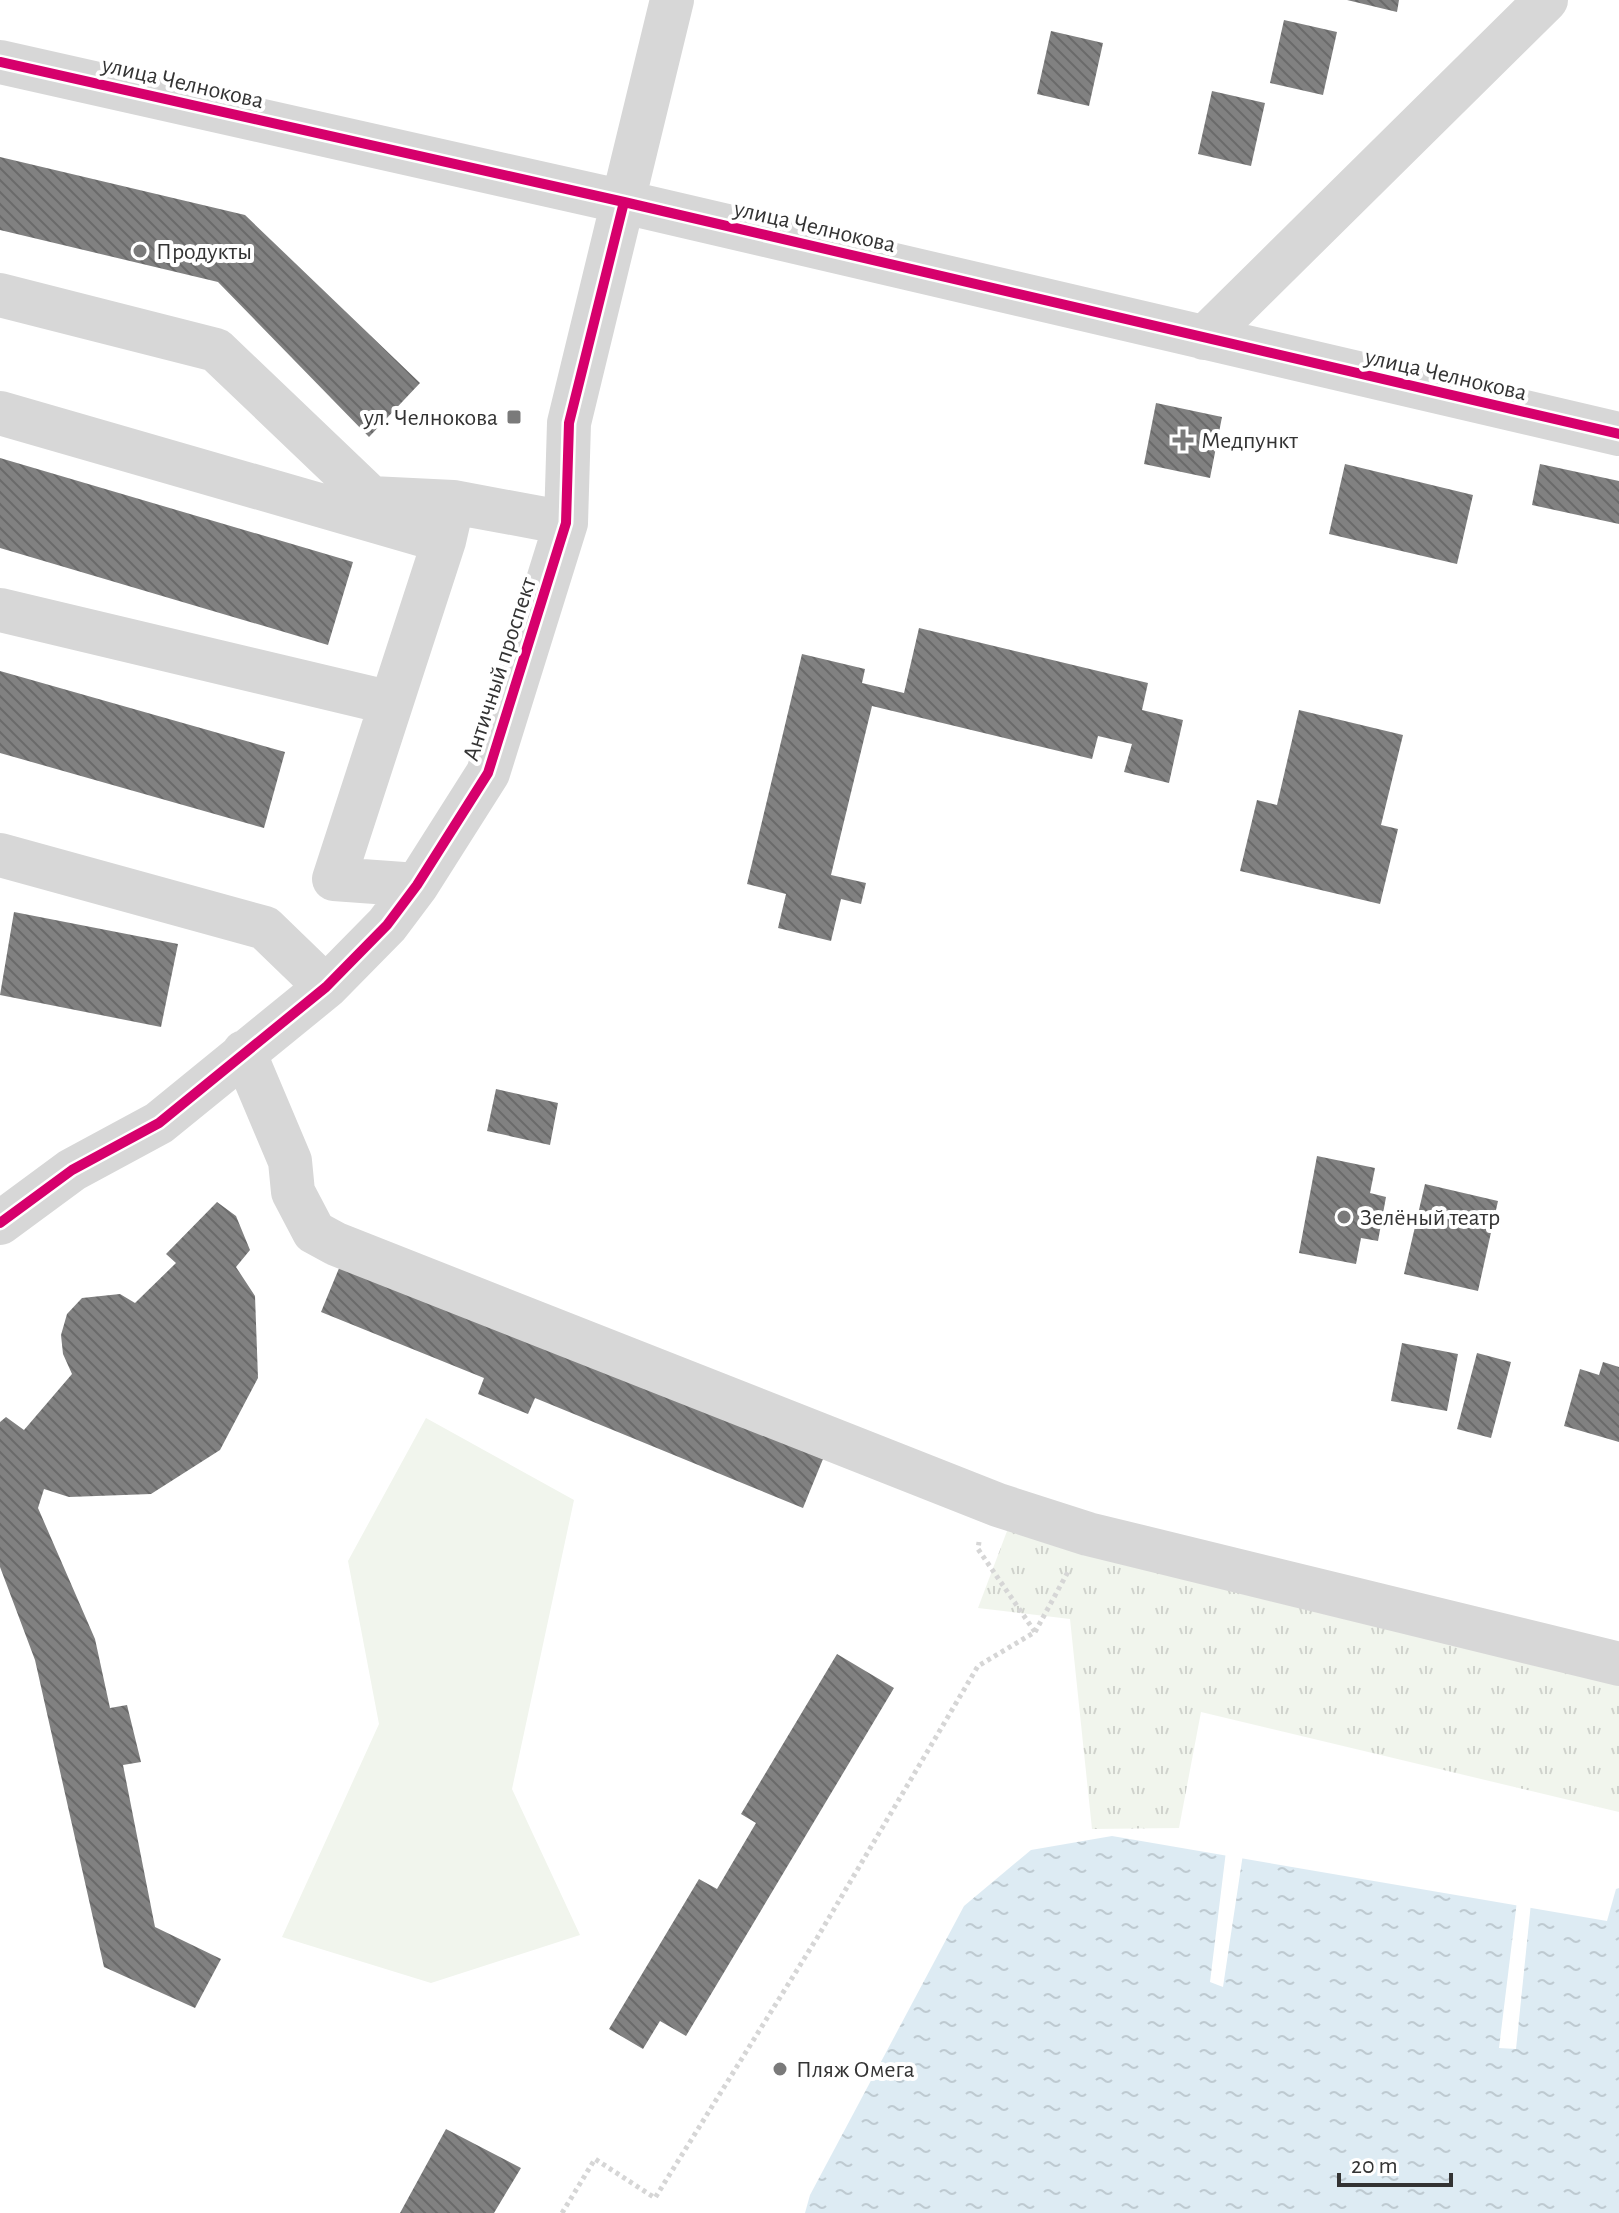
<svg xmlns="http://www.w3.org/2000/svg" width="1619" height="2213" font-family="'Alegreya Sans',sans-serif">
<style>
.grass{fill:#f1f5ed}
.park{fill:url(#park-tufts)}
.water{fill:url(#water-ripples)}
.pier{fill:#fff}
.building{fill:url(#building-back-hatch)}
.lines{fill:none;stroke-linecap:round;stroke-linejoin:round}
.path{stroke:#d6d6d6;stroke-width:5;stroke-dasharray:4 4;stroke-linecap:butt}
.minor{stroke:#d7d7d7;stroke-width:44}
.cycleway-casing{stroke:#fff;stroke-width:15}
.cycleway{stroke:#d6006c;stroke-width:10}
.poi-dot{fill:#7a7a7a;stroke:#fff;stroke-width:3}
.labels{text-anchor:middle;stroke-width:8;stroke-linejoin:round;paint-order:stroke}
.street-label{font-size:24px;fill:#333;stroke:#fff}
.poi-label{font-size:24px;fill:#333;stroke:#fff;text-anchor:start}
</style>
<defs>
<pattern id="park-tufts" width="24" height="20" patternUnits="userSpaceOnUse" patternTransform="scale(2)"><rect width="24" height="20" fill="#f1f5ed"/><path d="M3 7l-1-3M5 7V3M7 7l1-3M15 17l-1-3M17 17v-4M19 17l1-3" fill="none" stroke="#cfd2cc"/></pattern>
<pattern id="water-ripples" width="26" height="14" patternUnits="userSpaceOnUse" patternTransform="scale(2)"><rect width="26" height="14" fill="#ddebf3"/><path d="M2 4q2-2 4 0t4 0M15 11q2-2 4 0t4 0" fill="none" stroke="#becad1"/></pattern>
<pattern id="building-back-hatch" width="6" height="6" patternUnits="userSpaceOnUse" patternTransform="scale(2)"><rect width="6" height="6" fill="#818181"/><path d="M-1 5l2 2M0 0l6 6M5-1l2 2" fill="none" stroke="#6a6a6a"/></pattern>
</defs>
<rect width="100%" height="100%" fill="#fff"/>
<path class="grass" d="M426 1418 574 1500 512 1789 580 1935 431 1983 282 1937 379 1724 348 1561Z"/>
<path class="park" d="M1021 1494 1619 1664V1812L1201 1712 1179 1828 1092 1829 1070 1619 978 1608Z"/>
<path class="water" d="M1112 1836 1607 1921 1616 1889 1619 1888V2213H805L810 2195 964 1906 1031 1850Z"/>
<path class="pier" d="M1226 1851 1243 1854 1223 1987 1210 1982Z
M1517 1901 1531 1903 1516 2049 1499 2048Z"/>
<path class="building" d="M1347 0H1399L1397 12Z
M1284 20 1337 32 1323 95 1270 83Z
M1051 31 1103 43 1089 106 1037 94Z
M1212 91 1265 103 1251 166 1198 154Z
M0 157 245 215 420 383 369 437 218 282 0 230Z
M1156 403 1222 417 1210 478 1144 464Z
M0 458 353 562 328 645 0 548Z
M1345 464 1473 495 1457 564 1329 534Z
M1540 464 1619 481V524L1532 505Z
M919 628 1148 683 1142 710 1183 720 1169 783 1124 772 1132 744 1098 736 1092 759 872 706 831 875 866 883 861 904 841 899 831 941 778 928 786 894 747 884 802 654 865 669 862 683 904 693Z
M0 671 285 752 264 828 0 753Z
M1299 710 1403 735 1381 825 1398 829 1380 904 1240 871 1257 800 1277 805Z
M14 912 178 944 161 1027 0 995Z
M496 1089 558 1103 550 1145 487 1131Z
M1317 1156 1375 1168 1370 1193 1386 1197 1378 1241 1361 1238 1356 1264 1299 1253Z
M1425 1184 1498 1201 1478 1291 1404 1274Z
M217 1202 236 1216 250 1250 236 1267 255 1296 258 1378 220 1450 151 1494 69 1497 44 1489 38 1508 95 1639 110 1708 127 1705 141 1762 123 1765 155 1927 221 1959 195 2008 104 1967 35 1660 0 1567V1422L6 1417 24 1430 72 1374 63 1354 61 1335 67 1314 82 1298 120 1294 135 1303 176 1263 166 1254Z
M342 1261 823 1459 803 1508 535 1398 528 1414 478 1394 484 1378 321 1312Z
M1402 1343 1458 1354 1447 1411 1391 1401Z
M1477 1353 1511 1362 1491 1438 1457 1429Z
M1603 1362 1619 1367V1442L1564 1426 1580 1369 1599 1375Z
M837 1654 894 1688 686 2036 660 2021 643 2049 609 2029 699 1879 717 1889 756 1823 741 1814Z
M446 2129 521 2168 494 2213H400Z"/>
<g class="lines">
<path class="path" d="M1035 1632 1069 1570
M562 2213 595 2159 655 2198 817 1938 978 1666 1035 1632 978 1549 979 1542"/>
<path class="minor" d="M0 62 624 202 1619 434
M0 295 216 350 371 498 453 502 566 523
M1204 338 1546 0
M0 413 444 541
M0 610 391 703
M0 855 265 928 326 987
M417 885 334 879 444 541 453 502
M244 1052 290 1161 293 1192 314 1232 336 1244 998 1505 1088 1534 1619 1664
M0 1223 72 1170 159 1123 326 987 387 925 417 885 488 773 566 523 569 423 672 0"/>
<defs>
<path id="cycleway" d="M0 62 624 202 1619 434
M0 1223 72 1170 159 1123 326 987 387 925 417 885 488 773 566 523 569 423 624 202"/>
</defs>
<use href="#cycleway" class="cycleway-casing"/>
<use href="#cycleway" class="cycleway"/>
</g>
<g class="poi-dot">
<circle cx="140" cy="251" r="8"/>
<rect x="506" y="409" width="16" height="16" rx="4"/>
<path d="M1179 428h8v8h8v8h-8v8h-8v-8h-8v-8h8z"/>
<circle cx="1344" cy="1217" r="8"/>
<circle cx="780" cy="2069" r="8"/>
</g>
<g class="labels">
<g class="street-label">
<text transform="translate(183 82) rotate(13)" y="8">улица Челнокова</text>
<text transform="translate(815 226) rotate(13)" y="8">улица Челнокова</text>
<text transform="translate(1446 374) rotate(13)" y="8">улица Челнокова</text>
<text transform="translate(499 669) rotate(-72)" y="8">Античный проспект</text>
</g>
<g class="poi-label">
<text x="156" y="259">Продукты</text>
<text x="498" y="425" text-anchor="end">ул. Челнокова</text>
<text x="1201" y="448">Медпункт</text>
<text x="1360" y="1225">Зелёный театр</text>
<text x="796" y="2077">Пляж Омега</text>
</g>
</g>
<path d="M1339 2173v12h112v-12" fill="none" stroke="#333333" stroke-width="4"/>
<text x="1351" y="2173" font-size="24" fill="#333333" stroke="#ffffff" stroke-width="6" paint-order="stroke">20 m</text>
</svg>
